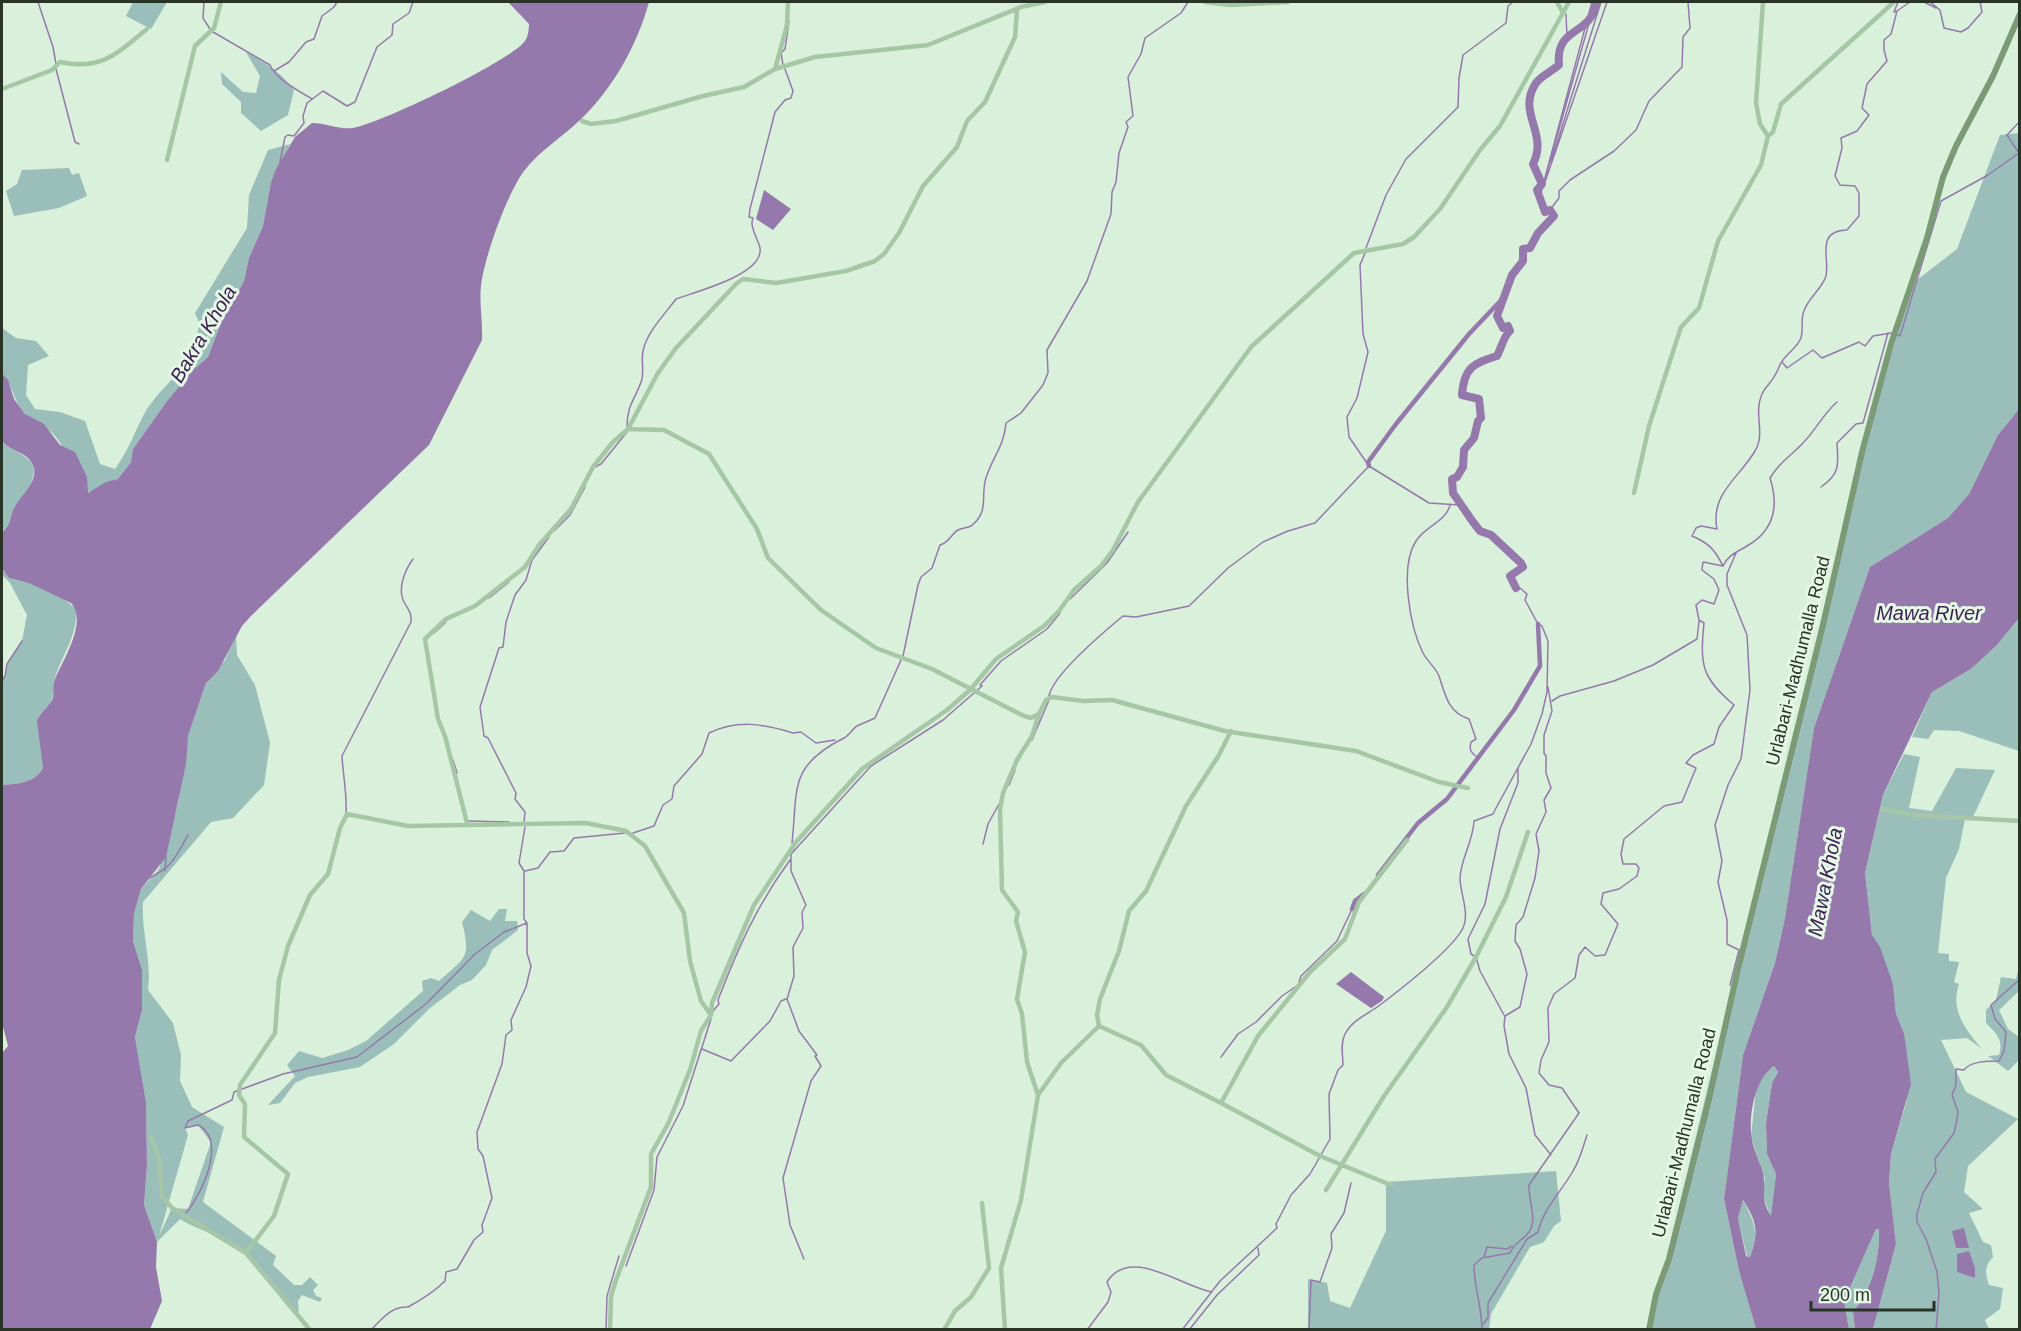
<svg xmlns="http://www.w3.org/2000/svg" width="2021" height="1331" font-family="Arial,sans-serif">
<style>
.green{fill:#9abeb9;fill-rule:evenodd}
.water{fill:#9679ac;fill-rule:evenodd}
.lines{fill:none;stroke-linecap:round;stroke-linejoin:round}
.stream{stroke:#9679ac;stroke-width:1.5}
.canal{stroke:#9679ac;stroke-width:4.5}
.river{stroke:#9679ac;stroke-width:8}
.minor{stroke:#a6c7a6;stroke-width:4.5}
.secondary{stroke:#7b9b77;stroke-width:6}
.labels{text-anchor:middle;stroke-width:6;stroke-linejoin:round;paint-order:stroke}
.street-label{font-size:18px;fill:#293426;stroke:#e5f8e6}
.water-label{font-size:20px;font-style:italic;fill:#3d1e53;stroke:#e5f8e6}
</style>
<rect width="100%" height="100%" fill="#d9f0da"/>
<path class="green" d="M133 2H167L151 29 126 16Z
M246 52C264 62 282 73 294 90L288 115 261 131 241 113V102L222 84 221 72 243 92 256 93 260 76Z
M2019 133V409L1998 435 1969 494 1948 518 1870 567 1814 728 1785 918 1775 963 1743 1055 1724 1199 1739 1271 1756 1329 1649 1330 1862 452 1912 284 1957 249 2000 135Z
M290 144 271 182 263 226 249 258 244 281 221 323 208 357 191 372 167 401 133 449 131 462 118 479 87 493C77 475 68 452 55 436 46 424 30 421 22 410 13 398 12 384 2 374V328L16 338 36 341 49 356 28 365 26 395 35 409 60 412 85 421 100 464 115 469C127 453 134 434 143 416 153 397 168 385 181 369 187 361 186 354 196 347L199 322 195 313 247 228 249 195 268 150Z
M69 168 72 175 79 173 87 196 59 208 14 216 6 191 17 184 22 170Z
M2 441C12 454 39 455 33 477 31 485 29 488 24 494L65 600 76 609C78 636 61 656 54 681 52 686 54 694 52 699 43 722 42 744 43 768 35 783 17 784 2 785V679L5 676 6 665 22 641 27 615 10 583 2 575V568L15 580 29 582 8 528 2 533Z
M2019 618V751L1959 731 1934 730 1928 739 1912 737 1932 692 1971 669 1997 645Z
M236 636 237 655 255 685 270 743 264 785 233 818 211 822 143 902C141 933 152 960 148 990L173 1023 181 1055 180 1081 192 1107 224 1127 203 1202 276 1256 273 1265 294 1285H302L310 1277 318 1285 313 1290 316 1296 322 1298 320 1302 302 1295 298 1301 299 1318C283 1299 265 1269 246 1253 226 1236 201 1232 180 1219L157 1242 144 1205 147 1165 146 1102 135 1037 142 1010V970L133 941 134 914 141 889 159 869 178 803 188 736 206 683 225 660ZM198 1125 211 1142 188 1209 172 1208 159 1236 188 1135 185 1128Z
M1904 754 1920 757 1909 808 1932 811 1956 768 1995 770 1972 819H1965L1959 849 1946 878 1938 953 1949 954V961L1959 962 1954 982 1959 984C1950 1010 1965 1029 1982 1049L1967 1038 1941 1040 1966 1092 2018 1119 1968 1166 1964 1192 1983 1209 1969 1213 1983 1242 1991 1245 1993 1257C1984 1267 1985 1273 1989 1285L2003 1288 2000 1309 1985 1320 1989 1329H1873L1896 1244 1889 1183 1891 1154 1907 1100 1904 1033 1896 1014 1893 984 1872 935 1865 873 1883 795Z
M499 909H507L505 921H517L518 930 492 950 486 965 472 980 460 985 430 1008 394 1044 360 1067 308 1077 295 1083 280 1103 268 1105 295 1076 287 1065 299 1051 322 1058 348 1050 366 1041 423 991 422 981 431 978 439 981C466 956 471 959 462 922L471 910 490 921Z
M2019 966V991L1999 1010 2008 1029 2019 1037V1060L2008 1071 1988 1056 1999 1055C2004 1040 1996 1033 1986 1023V1010L1996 1000 2001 977 2016 979Z
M1774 1066 1778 1072 1772 1083 1766 1123 1767 1154 1776 1174 1771 1217 1762 1194 1765 1179 1751 1137 1756 1088 1768 1070Z
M1556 1171 1561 1221 1554 1226 1544 1242 1530 1247 1491 1314 1489 1329 1308 1330V1279L1327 1283 1330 1301 1350 1308 1386 1231V1182Z
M1743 1200C1755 1224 1759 1230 1750 1257L1747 1256 1738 1218Z
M1879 1228C1880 1258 1872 1290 1853 1312L1855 1329H1849L1844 1301 1876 1229Z"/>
<path class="water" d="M508 2H649C638 43 613 89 581 119 563 137 540 150 524 171 507 194 484 258 481 286 479 303 483 322 482 340L429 445 251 616 242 626 218 671 206 683 188 736 186 764 166 857 141 889 134 914 133 941 142 970V1010L135 1037 146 1102 147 1165 144 1205 157 1242 156 1267 162 1301 150 1329H2V1053L8 1046 2 1023V785C17 784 35 783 43 768L37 721C40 713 50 706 53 698 54 692 52 685 55 679 63 660 88 622 71 603L29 583 9 578 2 568V533C14 522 8 517 16 505 24 491 44 477 29 459 21 451 9 450 2 441V374L8 380 14 399 25 414 44 424 60 445 75 452 87 477 88 493 106 482 118 479 131 462 133 449 167 401 191 372 208 357 221 323 244 281 249 258 263 226 271 182 277 167 295 137 312 123C326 123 340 130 353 128 379 124 511 61 525 41 528 37 529 29 529 24Z
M764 190 791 209 773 230 756 219Z
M2019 409V618L1997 645 1971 669 1932 692 1883 795 1865 873 1872 935 1880 947 1893 984 1896 1014 1904 1033 1911 1084 1891 1154 1889 1183 1896 1244 1873 1329H1855L1853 1312C1872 1290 1880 1258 1879 1229H1876L1844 1301 1849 1329H1756L1739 1271 1724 1199 1743 1055 1775 963 1785 918 1814 728 1870 567 1948 518 1969 494 1998 435ZM1774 1066 1778 1072 1772 1083 1766 1123 1767 1154 1776 1174 1771 1216C1761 1199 1765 1197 1764 1180 1764 1169 1754 1152 1752 1140 1748 1118 1754 1079 1774 1066ZM1743 1200C1757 1222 1759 1231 1750 1257L1746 1256 1738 1218Z
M1351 972 1384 997 1382 1001 1371 1008 1336 984Z
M1964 1228 1969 1248H1956L1952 1231Z
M1969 1251 1975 1268V1278L1957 1272V1254Z"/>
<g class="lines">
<path class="stream" d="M38 2 53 47 56 64
M204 2 203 18 210 29
M1592 2 1539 200 1595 2
M1924 2 1936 8
M1930 2 1940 10 1944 28 1961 32 1968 28 1982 12 1980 2
M1897 11 1894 12 1898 2
M1566 14 1567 37
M213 32 270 65C276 79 299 91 312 99
M783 65 781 53 785 49 789 21
M56 69 75 142 79 144
M274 71 289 62 306 42 314 39 322 16 334 7 337 2
M280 162 285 137 288 135 294 136 304 123 303 116 307 103 323 91 347 106 355 102 377 47 392 35 393 24 409 13 413 2
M1551 162 1601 2
M1545 182 1607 2
M1550 210 1559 198V191L1570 180 1614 151 1636 130 1649 101 1682 67 1683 37 1690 28 1688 2
M1366 248 1386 195 1406 159 1458 107 1459 78 1463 55 1506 23 1508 6 1513 2
M1365 253 1360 265 1363 334 1368 352 1357 398 1347 417 1349 437 1369 466 1403 487 1429 503 1460 505
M1896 334 1900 336 1941 201 1988 175 2019 153 2007 135 2020 121
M1782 362 1787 368 1813 350 1822 358 1859 342 1865 346 1873 336 1891 333
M627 427C627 403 636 399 642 379 644 369 641 359 643 351 647 332 664 315 676 299 694 292 764 275 760 248 758 239 749 226 753 218L749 217 750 209 775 112 785 100 791 98 793 91 785 69
M595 467 601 464 627 432
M1821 487C1841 473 1838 464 1837 443L1856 424 1863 423 1888 333
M1450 505C1446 522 1425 526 1416 541 1399 567 1410 627 1423 653 1427 661 1436 668 1439 676 1445 694 1448 713 1469 719L1476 739 1471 742C1469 750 1471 753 1477 757
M554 531 570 515 585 487
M1723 566C1715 550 1709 543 1692 536L1696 528 1701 526 1717 529C1710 494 1739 478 1755 451 1766 433 1753 414 1762 394 1765 387 1772 382 1775 375 1778 371 1779 366 1781 363 1786 354 1797 348 1801 338 1804 329 1800 320 1804 311 1808 298 1822 289 1826 276 1830 258 1815 231 1847 230L1859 216V193L1855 186 1840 185 1835 176 1842 148 1841 138 1857 131 1869 115 1862 108 1867 84 1887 61 1884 50V40L1891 34 1897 11 1910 2
M489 598 509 582
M1070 599 1107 563 1128 532
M434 633 446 622
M903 656 918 585 921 577 932 568 940 545C949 543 951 534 958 530 962 528 967 528 971 526 991 511 979 494 987 475 994 455 1004 446 1006 423L1021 413 1043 385 1048 373 1047 350 1087 281 1111 214 1112 192 1116 182 1119 153 1128 127 1126 122 1133 116 1128 77 1141 54 1145 38 1181 13 1188 2
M2 681 5 676 7 664 22 641
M1548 687 1552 711 1544 735V753L1546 756V773L1551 788 1544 800 1546 812 1536 834 1539 851 1535 878 1523 917 1516 925 1515 941 1520 949 1527 974 1520 1007 1505 1016 1504 1026 1509 1054 1526 1088 1535 1135 1551 1155
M1049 696C1053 674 1105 631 1123 616L1136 617 1189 606 1228 568 1263 542 1288 531 1315 523 1368 467
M1552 701 1560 696 1614 681 1653 665 1697 639 1699 621
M1032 740 1049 700
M453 760 457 773
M1009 785 1015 770
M346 812C347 793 343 775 342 756L411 622C412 611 407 609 403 600 398 587 405 570 413 559
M469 821 509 822
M524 822 525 812 515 799 516 793 488 738 484 736 480 707 499 648 503 647 506 622 515 595 526 580 532 560 549 537
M633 833 654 826 663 805 672 799 674 786 702 754 709 733C738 719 763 724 793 733L801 732 816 743 835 740
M792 843C798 789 788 766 844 738 849 736 852 729 857 726 863 723 869 721 875 718L901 660
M983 844 988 824 999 804
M791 853V871L806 905 802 912 803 928 793 947 794 976 787 999 799 1031 817 1055 815 1056 821 1066 811 1081 783 1178 790 1225 804 1259
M792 853 871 766 943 720 982 686 980 685 1001 661 1047 629 1060 613
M165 871 166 855
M525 871 538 868 550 852 564 851 574 838 625 833
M147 879C172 868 175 858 188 835
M1480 971 1476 957 1471 954 1468 939 1485 904 1500 829 1518 783V769
M1480 971 1504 1015
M1299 982 1301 976 1337 941 1352 909
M1730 985 1739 950 1727 944V920L1718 882 1722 861 1715 825 1728 785 1741 759 1750 690 1747 635 1727 585V574L1736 553
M713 1011 719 1004 718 1000C738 948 757 905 790 860
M702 1049 731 1061 770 1021 781 1001 786 999
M1221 1057 1238 1034 1256 1022 1282 996 1298 985
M1956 1125 1958 1112 1952 1095 1956 1085V1069L1964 1070C1971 1061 1987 1061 1999 1061L2004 1051 2006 1032 1995 1019 1991 1005 2020 979
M186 1213C201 1195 228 1141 198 1125L185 1128 188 1121 232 1100 234 1092 283 1074 357 1057 427 1003 474 955 504 932 527 923
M1484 1257 1487 1247 1507 1249 1512 1246
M626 1266 654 1190 657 1157 683 1106 711 1019
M1483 1324 1488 1318V1303L1527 1239 1538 1232C1543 1209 1561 1192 1573 1171 1580 1160 1583 1147 1587 1135
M371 1330C382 1319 391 1306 408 1307 421 1300 435 1291 445 1281L446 1272 457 1269 474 1240 483 1232 482 1225 492 1198 483 1156 478 1149 477 1132 502 1064 506 1035 512 1030 511 1020 526 987 531 966 527 953V923L524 919V871L519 863 525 827
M606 1330 607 1296 619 1256
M1087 1330 1108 1302 1111 1292 1107 1282C1130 1245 1182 1287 1212 1292
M1182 1330 1220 1281 1277 1228 1276 1224 1291 1195 1310 1174 1330 1139 1329 1094 1338 1070 1343 1065C1343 1055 1340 1044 1345 1034 1352 1020 1368 1014 1380 1005 1401 989 1452 950 1463 928 1470 913 1460 893 1460 878 1461 858 1473 842 1474 821L1493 814 1496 808 1531 744 1542 714 1547 692 1548 641 1542 626 1538 624 1525 600 1527 594 1520 588H1516
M1189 1330 1217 1295 1259 1255 1258 1248
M1300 1330H1307
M1309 1330 1311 1280 1320 1282 1332 1248 1331 1234 1344 1213 1351 1183
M1482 1330C1482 1307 1474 1287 1474 1265L1482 1258 1510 1253C1514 1243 1523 1240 1529 1232 1538 1219 1528 1200 1529 1185L1579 1113 1562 1088 1549 1085 1539 1073 1541 1060 1549 1042 1548 1008 1554 994 1575 978 1579 955 1585 947 1595 956 1605 955 1618 924 1601 904 1603 893 1619 889 1637 876 1639 868 1636 864H1623L1621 854 1624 839 1664 806 1682 802 1696 768 1686 763 1693 755 1714 744 1719 727 1734 705C1701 677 1700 665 1704 623L1699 620 1696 605 1702 600 1714 604 1719 590 1714 579 1702 570 1703 562 1723 566C1728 555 1737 552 1747 546 1775 530 1779 506 1770 478 1782 459 1789 458 1803 443 1816 430 1823 414 1837 402
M1936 1330 1939 1293 1937 1272 1926 1239 1917 1222V1214L1923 1193 1936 1172 1935 1159 1954 1133 1956 1124"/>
<path class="canal" d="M1369 466 1368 462 1396 424 1469 334 1506 295
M1378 875 1418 823 1447 799 1514 710 1540 666 1538 624
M1352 909 1355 901 1364 894"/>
<path class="river" d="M1516 588 1510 576 1523 567 1521 563 1491 535 1480 531 1473 522 1453 493 1452 479 1457 477 1463 467 1464 450 1474 438 1478 421 1481 418 1479 399 1462 395C1464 367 1474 363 1497 356 1501 349 1504 335 1510 331L1508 326 1503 328 1497 316 1512 275 1523 261V249L1530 248 1538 233 1554 216 1550 210 1545 212 1537 190 1542 184 1533 164C1549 133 1516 113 1536 83 1541 76 1552 71 1559 65 1555 25 1592 37 1596 2"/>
<path class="minor" d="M1205 2 1230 5 1288 2
M1557 2 1563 13
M1763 2 1756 103 1760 124 1768 136
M775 69 787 25 788 2
M2 89 52 70 60 62C101 71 118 53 147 29
M582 121 591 124 616 121 703 96 744 87 775 69 815 57 928 45 1021 7 1045 2
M167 160 195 46 214 28 221 2
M628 429 664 430 709 454 757 529 768 558 821 610 876 648 932 669 1024 716 1031 718 1039 714 1046 700 1052 697 1083 701 1112 700 1225 731 1356 751 1439 782 1468 788
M1634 493 1649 426 1681 327 1699 308 1718 241 1761 165 1768 136 1773 132 1781 104 1894 2
M1882 809 1915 815 2020 821
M467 823 445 736 438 719 425 639 446 619 475 606 525 567 539 545 571 509 593 467 613 442 628 429 658 373 676 348 737 283 743 279 776 283 846 271 875 261 884 254 899 233 923 186 957 147 967 121 985 102 1015 37 1017 10
M1099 1026 1141 1045 1166 1075 1221 1103
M1038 1095 1027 1062 1022 1014 1017 999 1025 952 1016 921 1018 912 1002 890 1000 809 1003 793 1017 760 1032 736 1039 714
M151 1138 159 1157 162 1196 172 1208 246 1253 310 1330
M1391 1185 1320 1156 1221 1103 1258 1036 1310 972 1345 939 1359 902 1407 840
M1326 1190 1384 1096 1447 1007 1476 957 1506 897 1528 832
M246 1253 274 1216 288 1174 244 1137 245 1104 239 1095 240 1085 275 1033 279 980 288 946 310 895 328 874 340 828 347 814 408 826 586 823 626 831 645 846 684 913 690 961 701 1001 711 1015
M610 1330 611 1296 616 1280 651 1187V1154L668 1124 690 1070 701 1031 711 1015 712 1003 754 905 796 842 862 769 947 710 970 690 996 659 1044 626 1059 611 1074 590 1101 566 1113 550 1138 502 1251 347 1354 253 1403 244 1414 237 1440 209 1480 150 1500 126 1569 2
M944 1330 955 1311 971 1297 989 1268 982 1203
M1005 1330 1001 1268 1021 1200 1038 1095 1061 1063 1099 1026 1097 1015 1100 999 1119 951 1129 911 1146 891 1186 806 1219 755 1231 731"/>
<path class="secondary" d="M1649 1330 1656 1294 1669 1259 1709 1099 1737 973 1823 625 1862 452 1891 344 1927 238 1943 177 1956 146 1993 76 2020 14"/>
</g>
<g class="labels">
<g class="street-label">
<text transform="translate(1798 661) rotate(-76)" y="6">Urlabari-Madhumalla Road</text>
<text transform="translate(1684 1133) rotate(-76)" y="6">Urlabari-Madhumalla Road</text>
</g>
<g class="water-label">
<text transform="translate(203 334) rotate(-59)" y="7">Bakra Khola</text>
<text x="1929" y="620">Mawa River</text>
<text transform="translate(1825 882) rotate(-79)" y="7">Mawa Khola</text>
</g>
</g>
<rect width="2021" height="1331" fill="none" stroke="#293426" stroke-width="6"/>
<path d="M1811 1301v9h123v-9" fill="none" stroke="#293426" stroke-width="3"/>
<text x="1820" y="1301" font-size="18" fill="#293426" stroke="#e5f8e6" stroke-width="4.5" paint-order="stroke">200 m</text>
</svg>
